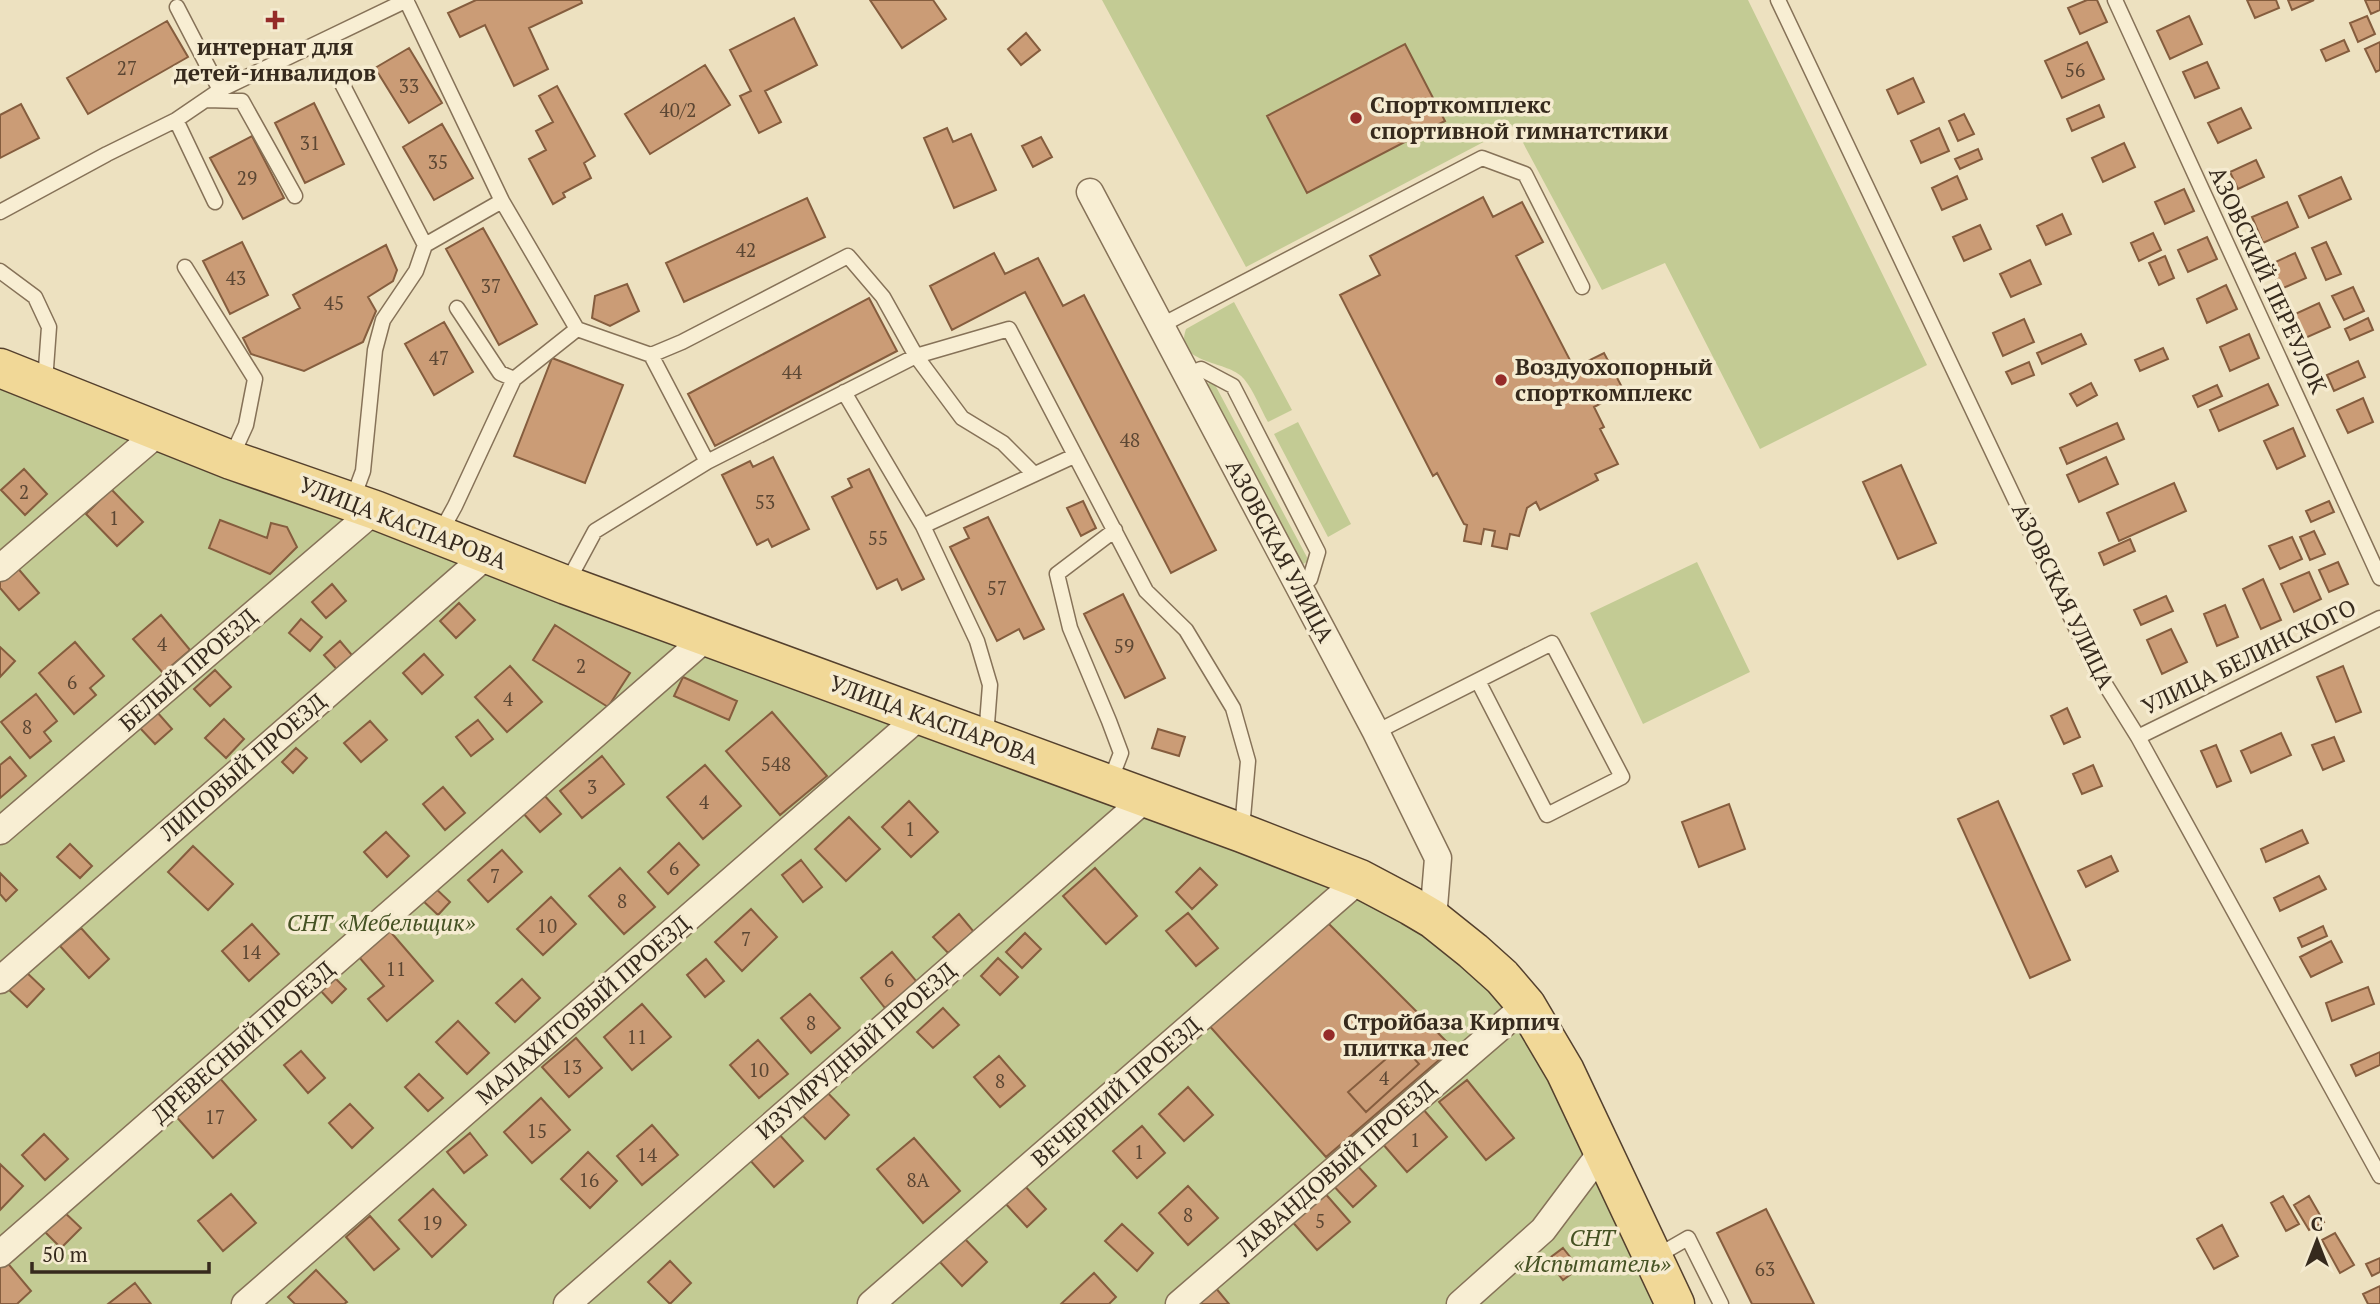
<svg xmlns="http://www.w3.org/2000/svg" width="2380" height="1304" font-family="'PT Serif',serif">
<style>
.green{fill:#c3cb94}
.building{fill:#cb9c76;stroke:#855d3e;stroke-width:2}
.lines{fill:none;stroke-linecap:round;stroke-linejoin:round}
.service-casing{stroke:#867258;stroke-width:17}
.minor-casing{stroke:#867258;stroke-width:29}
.primary-casing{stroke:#54402d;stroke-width:41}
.service{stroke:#f8eed3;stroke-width:14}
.minor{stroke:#f8eed3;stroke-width:26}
.primary{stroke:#f1d897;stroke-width:38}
.poi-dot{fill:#952b29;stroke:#f5ebd0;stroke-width:2.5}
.labels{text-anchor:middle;stroke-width:7;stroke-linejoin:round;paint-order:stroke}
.number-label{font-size:19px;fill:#5b4633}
.poi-label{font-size:23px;font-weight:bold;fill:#362a1d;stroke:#f5ebd0;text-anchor:start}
.street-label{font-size:23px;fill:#362a1d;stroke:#f5ebd0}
.park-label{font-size:23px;font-style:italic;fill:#455223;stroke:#f5ebd0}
</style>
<rect width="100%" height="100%" fill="#ede1c0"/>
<path class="green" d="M1102 0H1748L1927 365 1760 449 1665 263 1602 290 1514 126 1246 267Z
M1234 302 1292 410 1268 422C1260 408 1254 391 1244 379 1230 360 1173 365 1186 329Z
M0 368 1242 833 1502 977 1675 1304H0Z
M1213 381 1309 561 1301 565 1204 386Z
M1298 422 1351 524 1328 537 1274 434Z
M1697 562 1750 672 1643 724 1590 613Z"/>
<path class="building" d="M476 0H581L582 3 529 28 548 69 514 86 485 25 460 37 448 13Z
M870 0H933L946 19 902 48Z
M2087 0H2097L2107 22 2080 34 2068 8Z
M2247 0H2276L2279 8 2255 18Z
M2288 0H2314L2292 10Z
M2365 0H2380V10L2371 14Z
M2189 16 2202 44 2170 59 2157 31Z
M2367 16 2375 34 2358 42 2350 23Z
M794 18 817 65 765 91 781 122 759 133 740 96 751 91 730 50Z
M167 21 188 57 88 114 67 78Z
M1026 33 1040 50 1021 65 1008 49Z
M2344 40 2349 51 2326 61 2321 50Z
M2087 42 2104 79 2062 98 2045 61Z
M2380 42V70L2376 72 2365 49Z
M1405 44 1445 121 1307 193 1267 116Z
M409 48 442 103 409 123 375 68Z
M2207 62 2219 88 2195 98 2183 72Z
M705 65 730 105 650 154 625 114Z
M1913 78 1924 102 1898 114 1887 90Z
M557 86 595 156 584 163 591 178 563 193 565 197 553 204 529 159 546 150 536 131 553 122 539 96Z
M314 103 344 164 305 183 275 123Z
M21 104 39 138 0 158V115Z
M2099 105 2104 117 2072 131 2067 119Z
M2241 108 2251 128 2218 143 2208 123Z
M1964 114 1974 134 1958 141 1949 121Z
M442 124 473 178 434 200 403 147Z
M947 128 953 142 971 134 996 190 954 208 924 138Z
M1939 128 1949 151 1921 163 1911 141Z
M252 136 284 198 243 219 210 158Z
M1041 137 1052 157 1033 167 1022 146Z
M2124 143 2135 167 2103 182 2092 158Z
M1978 149 1982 159 1960 169 1955 159Z
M2256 160 2264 177 2238 189 2230 172Z
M1957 176 1967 199 1942 210 1932 188Z
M2341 177 2351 199 2309 218 2299 196Z
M2184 189 2194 211 2165 224 2155 202Z
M1483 197 1493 217 1522 202 1543 242 1516 256 1574 368 1604 353 1624 391 1594 407 1604 427 1600 429 1618 464 1595 474 1598 480 1540 510 1536 502 1527 508 1519 536 1510 534 1507 549 1492 546 1495 531 1484 529 1481 544 1464 541 1467 525 1464 524 1437 473 1433 476 1340 295 1380 275 1370 256Z
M807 198 825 237 684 302 666 263Z
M2287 202 2298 227 2263 243 2252 217Z
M2062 214 2071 234 2046 245 2037 226Z
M1980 225 1991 249 1964 261 1953 237Z
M483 228 537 324 499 345 446 249Z
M2153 233 2161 250 2139 261 2131 243Z
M2207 237 2217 259 2188 272 2178 250Z
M242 242 268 295 230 314 203 261Z
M2326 242 2341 274 2326 280 2312 248Z
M386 245 397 270 393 281 368 297 376 311 363 342 304 371 251 354 243 338 300 308 293 295Z
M994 253 1005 274 1038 258 1063 306 1084 295 1216 550 1171 573 1025 292 952 330 930 286Z
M2295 253 2306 278 2281 289 2269 265Z
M2165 256 2174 278 2159 285 2149 263Z
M2030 260 2041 284 2011 297 2000 274Z
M627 284 639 311 610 326 592 318 595 296Z
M2226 285 2237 309 2207 323 2197 299Z
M2353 287 2364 311 2344 320 2332 296Z
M869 298 897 351 715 446 688 394Z
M2319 303 2330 327 2303 339 2293 315Z
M2368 318 2373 330 2350 340 2345 329Z
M2024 319 2034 342 2003 356 1993 333Z
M444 322 473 372 434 395 405 344Z
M2081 334 2086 344 2042 364 2037 353Z
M2249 334 2259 358 2230 371 2220 347Z
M2163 348 2168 359 2140 371 2135 360Z
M552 358 623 385 585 483 514 456Z
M2358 361 2365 377 2334 391 2327 375Z
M2029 362 2034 375 2012 384 2006 372Z
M2091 383 2097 395 2077 406 2070 394Z
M2268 384 2278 405 2219 431 2210 410Z
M2217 385 2222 396 2198 407 2193 396Z
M2363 398 2373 422 2348 433 2337 410Z
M2117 423 2124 439 2067 464 2060 448Z
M2293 428 2305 456 2277 469 2264 441Z
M773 457 809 529 772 547 768 539 757 545 722 475 750 461 753 467Z
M2106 457 2118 484 2079 502 2067 475Z
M1901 465 1936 543 1898 559 1863 482Z
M24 469 47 494 25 515 1 490Z
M869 469 924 579 902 590 897 579 877 589 832 497 852 487 848 479Z
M2174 483 2186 511 2119 541 2107 513Z
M111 489 143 522 117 546 86 514Z
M1083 501 1096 528 1081 536 1067 508Z
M2329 501 2334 512 2311 522 2306 511Z
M988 517 1044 629 1024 639 1019 629 997 641 950 547 969 538 964 528Z
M220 520 267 538 271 523 287 527 297 547 270 574 209 548Z
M2314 531 2325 554 2310 560 2300 537Z
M2292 537 2302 559 2280 569 2269 546Z
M2130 539 2135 551 2104 565 2099 553Z
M2338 562 2348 584 2329 592 2319 570Z
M15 565 39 593 19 610 0 588V579Z
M2309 572 2321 599 2294 612 2281 584Z
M2263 579 2281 620 2261 629 2243 589Z
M332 584 346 601 326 618 312 602Z
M1123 594 1165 678 1125 698 1084 614Z
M2166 596 2173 611 2141 625 2134 610Z
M459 603 475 620 456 638 440 621Z
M2225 605 2238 637 2217 646 2204 614Z
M161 615 190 650 163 673 133 639Z
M301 619 322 637 310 651 289 633Z
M555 625 630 673 608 707 533 660Z
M2171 629 2187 662 2162 674 2147 640Z
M340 641 357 661 341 674 324 655Z
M75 642 104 676 90 688 96 695 74 714 39 673Z
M0 647 15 661 0 677Z
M424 654 443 675 422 694 403 673Z
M510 666 542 702 507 732 475 697Z
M2343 666 2361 712 2336 722 2317 677Z
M215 670 231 687 210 706 194 689Z
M683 677 737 701 729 720 674 696Z
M36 694 57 721 44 732 51 741 30 758 1 722Z
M2067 708 2080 737 2064 744 2051 716Z
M157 712 172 729 155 744 140 728Z
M772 712 827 776 780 815 726 751Z
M224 719 244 739 226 758 205 738Z
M478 720 493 739 471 756 456 737Z
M370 721 387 740 361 762 344 743Z
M1158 729 1185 737 1179 756 1152 748Z
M2281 733 2291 755 2251 773 2241 751Z
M2334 737 2344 761 2323 770 2312 745Z
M2216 745 2231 781 2217 787 2201 751Z
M296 748 307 758 293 773 282 762Z
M602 756 624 784 582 818 560 791Z
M10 757 26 776 0 798V765Z
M705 765 741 806 703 839 667 797Z
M2093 765 2102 786 2082 794 2073 774Z
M443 787 465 813 445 830 423 804Z
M544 795 561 814 540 832 523 813Z
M909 801 938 832 911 857 882 827Z
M1998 801 2070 960 2030 978 1958 819Z
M1729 804 1745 849 1699 867 1682 822Z
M849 817 880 849 846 881 815 849Z
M2302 830 2308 843 2266 862 2261 849Z
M386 832 409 856 387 877 364 852Z
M679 843 699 865 668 894 648 872Z
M70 844 92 866 80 878 57 857Z
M193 846 233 884 208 910 168 872Z
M502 850 522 872 488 902 468 880Z
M2111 856 2118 871 2086 887 2078 871Z
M801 860 822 887 803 902 782 875Z
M620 868 655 907 624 934 589 896Z
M1095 868 1137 916 1106 944 1063 896Z
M1200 868 1217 885 1192 909 1176 892Z
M0 873 17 890 6 901 0 894Z
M2319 876 2326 889 2280 911 2274 898Z
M433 886 450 902 438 915 421 899Z
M551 897 576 924 543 955 517 929Z
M751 909 777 937 742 971 715 942Z
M1188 913 1218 948 1196 966 1166 931Z
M959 914 974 932 948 953 933 937Z
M1325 920 1453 1048 1326 1157 1206 1022Z
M252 924 279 954 249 981 222 951Z
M2323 926 2327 936 2302 947 2298 938Z
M81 928 109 959 89 978 60 946Z
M389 930 433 981 387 1021 368 999 384 986 359 957Z
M1025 933 1041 949 1022 968 1006 952Z
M2331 941 2342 962 2311 977 2300 957Z
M892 952 917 982 885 1008 861 978Z
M998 958 1018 977 1000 995 981 976Z
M706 959 724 981 705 997 687 975Z
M25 971 44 989 27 1007 8 989Z
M334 977 346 989 332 1003 320 990Z
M522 979 540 998 515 1022 496 1003Z
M2368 987 2374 1004 2332 1021 2326 1003Z
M810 994 840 1028 811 1053 781 1018Z
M642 1004 671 1037 632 1070 604 1037Z
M943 1008 959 1025 933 1048 917 1032Z
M458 1021 489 1053 467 1074 436 1042Z
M576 1038 602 1068 569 1097 542 1067Z
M758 1040 788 1074 759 1098 730 1065Z
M1402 1045 1419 1064 1366 1112 1348 1092Z
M301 1051 325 1078 308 1093 284 1065Z
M2380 1052V1065L2356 1076 2351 1065Z
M999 1056 1025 1086 1000 1107 974 1077Z
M419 1074 443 1098 428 1111 405 1087Z
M218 1076 256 1120 213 1158 174 1114Z
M1467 1080 1514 1138 1486 1160 1439 1102Z
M1188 1087 1213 1115 1184 1141 1159 1114Z
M825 1090 849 1115 825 1139 801 1114Z
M541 1098 570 1130 532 1163 504 1132Z
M350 1104 373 1128 352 1148 329 1123Z
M1423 1109 1447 1137 1407 1172 1382 1143Z
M652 1125 678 1155 642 1185 617 1156Z
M1142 1126 1165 1153 1137 1178 1113 1151Z
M470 1133 487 1155 464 1173 447 1152Z
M778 1133 803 1161 774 1187 749 1159Z
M44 1134 68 1159 45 1180 22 1155Z
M914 1138 960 1191 923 1223 877 1169Z
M588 1152 617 1181 590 1208 561 1179Z
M1354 1162 1376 1186 1353 1207 1331 1183Z
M0 1164 23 1186 0 1210Z
M1024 1185 1046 1209 1027 1227 1005 1203Z
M1188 1186 1218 1218 1188 1245 1159 1213Z
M433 1189 466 1225 432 1257 399 1220Z
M1323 1191 1350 1222 1317 1250 1290 1219Z
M231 1194 256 1223 223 1251 198 1221Z
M2283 1196 2299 1224 2286 1231 2271 1203Z
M2309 1196 2324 1222 2309 1230 2294 1205Z
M1766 1209 1814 1304H1752L1717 1233Z
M62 1210 81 1228 61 1248 42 1229Z
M370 1216 399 1249 374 1270 346 1237Z
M1122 1224 1153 1253 1137 1271 1105 1241Z
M2222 1225 2238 1256 2214 1269 2197 1239Z
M2335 1233 2354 1265 2340 1273 2322 1240Z
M965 1239 987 1262 962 1286 940 1262Z
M1563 1248 1579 1268 1563 1280 1547 1260Z
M2380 1258V1272L2372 1276 2366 1264Z
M5 1260 31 1291 17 1304H0V1265Z
M670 1261 691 1283 670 1304 648 1282Z
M316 1270 347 1302 344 1304H295L288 1297Z
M1094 1273 1116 1297 1109 1304H1061Z
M135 1283 151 1304H108Z
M2380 1286V1304H2368L2363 1294Z
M1215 1287 1229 1304H1194Z"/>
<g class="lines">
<defs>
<path id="service" d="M406 0 502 201 577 329 514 379 500 373 457 308
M1778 0 2095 668 2138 737 2380 1176
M2115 0 2380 578
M338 76 425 245 416 271 383 320 375 350 363 471 352 501
M220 90 407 0
M207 100 242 101 295 196
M176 120 215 202
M0 212 107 154 176 120 220 90 177 7
M425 245 502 201
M185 267 255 379 246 425 231 458
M0 271 35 297 49 327 45 382
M1160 326 1482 158 1525 174 1582 287
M651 355 682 342 848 256 883 297 916 356 707 462
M1187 375 1201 369 1233 386 1318 552 1310 579 1300 588
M844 392 923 526
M1034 474 1003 443 962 418 916 356 1009 329 1146 591 1186 630 1233 708 1248 761 1242 829
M439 535 455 506 514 379
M567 583 595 531 707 462 651 355 577 329
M1376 732 1552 643 1622 777 1547 815 1478 681
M986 737 990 685 977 641 923 526 1074 456
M2138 737 2380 618
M1109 784 1121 753 1109 721 1070 628 1057 574 1115 530
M1655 1257 1688 1238 1721 1304"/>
<path id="minor" d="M1090 192 1376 732 1438 858 1433 919
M0 568 159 432
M0 831 375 510
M0 980 487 555
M0 1254 707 637
M245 1304 921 715
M567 1304 1145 799
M871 1304 1360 879
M1179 1304 1526 1005
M1460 1304 1543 1230 1603 1150"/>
<path id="primary" d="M0 368 231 460 375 510 566 585 1242 833 1360 879 1411 906 1433 919 1473 951 1502 977 1526 1005 1565 1071 1675 1304"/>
</defs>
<use href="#service" class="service-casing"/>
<use href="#minor" class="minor-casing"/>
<use href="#primary" class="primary-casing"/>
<use href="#service" class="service"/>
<use href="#minor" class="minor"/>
<use href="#primary" class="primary"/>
</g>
<g class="poi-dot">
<path d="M271.5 9.5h7v7h7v7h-7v7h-7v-7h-7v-7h7z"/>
<circle cx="1356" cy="118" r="7"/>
<circle cx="1501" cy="380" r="7"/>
<circle cx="1329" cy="1035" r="7"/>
</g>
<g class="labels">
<g class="number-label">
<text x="127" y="75">27</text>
<text x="2075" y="77">56</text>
<text x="409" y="93">33</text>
<text x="678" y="117">40/2</text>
<text x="310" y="150">31</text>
<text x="438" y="169">35</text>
<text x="247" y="185">29</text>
<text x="746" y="257">42</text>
<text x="236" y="285">43</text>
<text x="491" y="293">37</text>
<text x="334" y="310">45</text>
<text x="439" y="365">47</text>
<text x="792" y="379">44</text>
<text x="1130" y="447">48</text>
<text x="24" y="499">2</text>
<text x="765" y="509">53</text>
<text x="114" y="525">1</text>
<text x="878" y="545">55</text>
<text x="997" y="595">57</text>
<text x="162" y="651">4</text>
<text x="1124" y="653">59</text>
<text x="581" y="673">2</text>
<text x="72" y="689">6</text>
<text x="508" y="706">4</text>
<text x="27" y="734">8</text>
<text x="776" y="771">548</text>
<text x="592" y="794">3</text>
<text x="704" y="809">4</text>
<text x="910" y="836">1</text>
<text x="674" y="875">6</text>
<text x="495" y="883">7</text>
<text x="622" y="908">8</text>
<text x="547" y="933">10</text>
<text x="746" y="946">7</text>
<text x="251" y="959">14</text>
<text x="396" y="976">11</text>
<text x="889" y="987">6</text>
<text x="811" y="1030">8</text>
<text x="637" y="1044">11</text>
<text x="572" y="1074">13</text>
<text x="759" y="1077">10</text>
<text x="1384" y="1085">4</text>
<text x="1000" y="1088">8</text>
<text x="215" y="1124">17</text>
<text x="537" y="1138">15</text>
<text x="1415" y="1147">1</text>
<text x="1139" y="1159">1</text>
<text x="647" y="1162">14</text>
<text x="589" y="1187">16</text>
<text x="918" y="1187">8А</text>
<text x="1188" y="1222">8</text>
<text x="1320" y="1228">5</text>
<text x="432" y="1230">19</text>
<text x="1765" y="1276">63</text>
</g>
<g class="poi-label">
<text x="275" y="55" text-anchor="middle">интернат для<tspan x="275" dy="26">детей-инвалидов</tspan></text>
<text x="1370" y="113">Спорткомплекс<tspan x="1370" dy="26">спортивной гимнатстики</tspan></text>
<text x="1515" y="375">Воздуохопорный<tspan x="1515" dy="26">спорткомплекс</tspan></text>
<text x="1343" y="1030">Стройбаза Кирпич<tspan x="1343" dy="26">плитка лес</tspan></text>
</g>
<g class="street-label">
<text transform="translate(2268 280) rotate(65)" y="8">АЗОВСКИЙ ПЕРЕУЛОК</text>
<text transform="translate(403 523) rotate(21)" y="8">УЛИЦА КАСПАРОВА</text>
<text transform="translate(1280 551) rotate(62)" y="8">АЗОВСКАЯ УЛИЦА</text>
<text transform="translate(2063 596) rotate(64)" y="8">АЗОВСКАЯ УЛИЦА</text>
<text transform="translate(2249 657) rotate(-26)" y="8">УЛИЦА БЕЛИНСКОГО</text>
<text transform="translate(188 670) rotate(-41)" y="8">БЕЛЫЙ ПРОЕЗД</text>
<text transform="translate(934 720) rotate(20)" y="8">УЛИЦА КАСПАРОВА</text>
<text transform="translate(243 767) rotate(-41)" y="8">ЛИПОВЫЙ ПРОЕЗД</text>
<text transform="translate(583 1010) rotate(-41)" y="8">МАЛАХИТОВЫЙ ПРОЕЗД</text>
<text transform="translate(243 1042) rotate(-41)" y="8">ДРЕВЕСНЫЙ ПРОЕЗД</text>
<text transform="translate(856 1051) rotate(-41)" y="8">ИЗУМРУДНЫЙ ПРОЕЗД</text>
<text transform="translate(1116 1092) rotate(-41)" y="8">ВЕЧЕРНИЙ ПРОЕЗД</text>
<text transform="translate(1336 1168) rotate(-41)" y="8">ЛАВАНДОВЫЙ ПРОЕЗД</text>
</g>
<g class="park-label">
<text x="381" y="931">СНТ «Мебельщик»</text>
<text x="1592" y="1246">СНТ<tspan x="1592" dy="26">«Испытатель»</tspan></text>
</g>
</g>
<g transform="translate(2317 1241)" stroke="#f5ebd0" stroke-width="5" paint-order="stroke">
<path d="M0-5L12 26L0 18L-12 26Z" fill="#362a1d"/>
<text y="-10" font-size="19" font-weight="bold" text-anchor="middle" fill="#362a1d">С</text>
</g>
<path d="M32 1262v10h177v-10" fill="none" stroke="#362a1d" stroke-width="3.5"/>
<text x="42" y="1262" font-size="21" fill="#362a1d" stroke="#f5ebd0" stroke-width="5" paint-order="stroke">50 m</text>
</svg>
